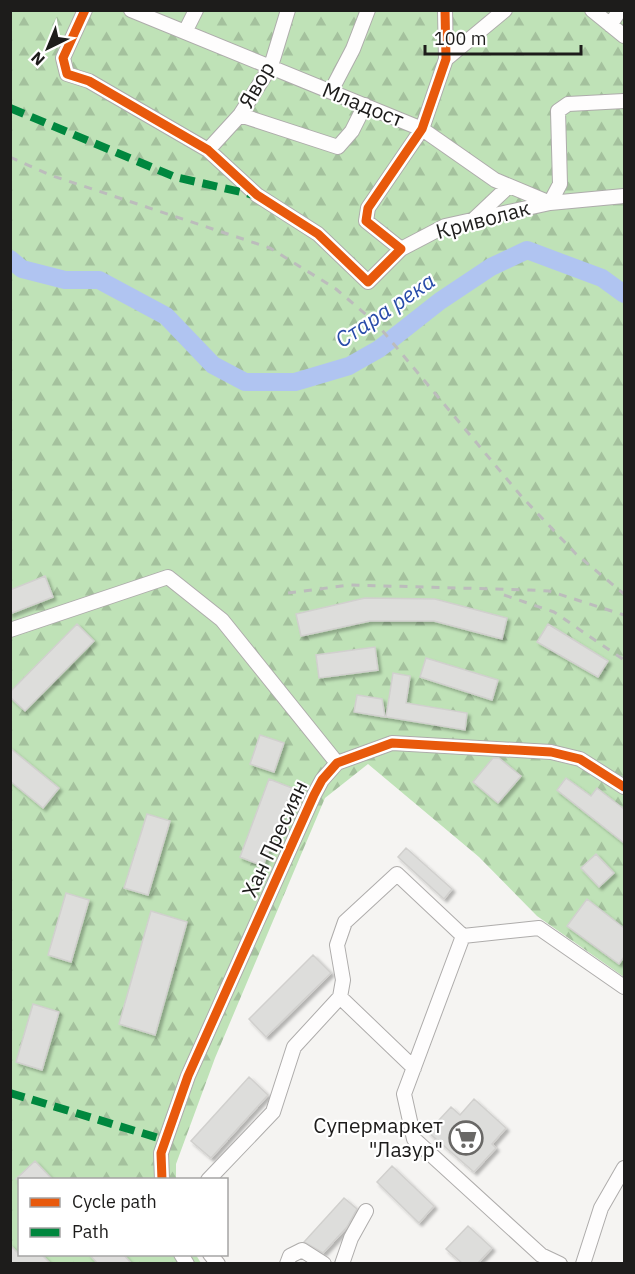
<svg xmlns="http://www.w3.org/2000/svg" width="635" height="1274" font-family="'IBM Plex Sans',sans-serif">
<style>
.forest{fill:url(#forest-firs)}
.lines{fill:none;stroke-linecap:round;stroke-linejoin:round}
.river{stroke:#b0c4f1;stroke-width:18}
.building{fill:#dddddb;stroke:#d1d0ce;stroke-width:1.5;filter:url(#shadow)}
.minor-casing{stroke:#aeacab;stroke-width:16}
.minor{stroke:#fefdfd;stroke-width:14}
.rail{stroke:#bcbcbc;stroke-width:3;stroke-dasharray:8 8;stroke-linecap:butt}
.quiet{stroke:#00873e;stroke-width:8;stroke-dasharray:15 8;stroke-linecap:butt}
.cycleway-casing{stroke:#fff;stroke-width:13}
.cycleway{stroke:#e8590c;stroke-width:9}
.labels{text-anchor:middle;stroke-width:4.5;stroke-linejoin:round;paint-order:stroke}
.street-label{font-size:21px;fill:#1d1c1b;stroke:#fff}
.poi-label{font-size:21px;fill:#1d1c1b;stroke:#fff;text-anchor:end}
.water-label{font-size:22px;font-style:italic;fill:#294ca9;stroke:#fff}
</style>
<defs>
<pattern id="forest-firs" width="22" height="20" patternUnits="userSpaceOnUse" patternTransform="scale(1.5)"><rect width="22" height="20" fill="#bfe2b7"/><path d="M5 1l3.5 6h-7zM16 11l3.5 6h-7z" fill="#a4c19d"/></pattern>
<filter id="shadow"><feDropShadow dx="3" dy="3" stdDeviation="1.5" flood-color="#0004"/></filter>
</defs>
<rect width="100%" height="100%" fill="#f5f4f2"/>
<path class="forest" d="M10 11H624V977L537 916 479 857 368 764 325 798 215 1058 176 1164V1179L20 1180V1254L196 1255 201 1263H11Z"/>
<g class="lines">
<path class="river" d="M10 259 22 269 65 280H99L166 316 213 365 245 382H295L349 366 379 349 440 301 491 267 527 250 602 278 624 294"/>
</g>
<path class="building" d="M45 576 53 597 10 614V590Z
M365 598 435 599 507 618 502 639 434 621H370L301 636 296 614Z
M77 624 94 641 25 711 10 697V692Z
M548 624 608 661 598 677 537 642Z
M375 647 378 670 319 678 316 655Z
M426 658 498 680 492 700 420 677Z
M393 673 410 676 406 703 467 713 465 730 386 717Z
M357 695 382 699 385 717 354 712Z
M260 735 284 743 274 772 250 764Z
M10 748 59 788 43 808 10 781Z
M493 758H499L521 776 498 803 473 782Z
M566 778 591 796 597 788 624 809V843L557 790Z
M269 779 292 788 263 866 240 857Z
M147 814 170 821 148 895 124 888Z
M406 848 452 889 444 899 398 857Z
M596 854 614 873 599 887 581 868Z
M66 893 89 900 71 962 48 955Z
M587 899 624 928V957L619 964 567 926Z
M151 911 187 922 155 1035 119 1024Z
M313 955 331 973 266 1037 249 1019Z
M33 1004 59 1012 42 1070 16 1062Z
M249 1077 268 1095 211 1158 191 1141Z
M474 1099 506 1128 492 1144 496 1148 474 1172 428 1132 451 1107 460 1115Z
M35 1161 52 1179H16Z
M392 1166 434 1206 419 1223 377 1182Z
M344 1198 357 1209 347 1227 323 1253 304 1242Z
M468 1226 492 1248 478 1263H462L446 1249Z
M10 1245 19 1254H41L50 1263H10Z
M89 1254H123L131 1263H97Z"/>
<g class="lines">
<defs>
<path id="minor" d="M85 10 63 58 67 74 89 81 208 150 257 195 318 234 368 282 401 249 366 221 368 208 422 129 446 59 445 10
M131 10 422 129 495 180 550 203 624 196
M592 10 624 36
M610 25 620 10
M185 32 196 10
M446 59 505 10
M331 91 353 49 368 10
M240 115 338 147 352 131 365 105
M208 150 240 115 271 66 288 10
M472 221 509 186
M401 249 445 226 550 203 560 184 558 111 568 104 624 101
M10 630 168 577 222 620 337 763
M463 936 404 1094 414 1139 541 1255 560 1264
M463 936 539 928 624 987
M340 997 414 1068
M162 1180 161 1153 188 1076 314 795 322 780 337 763 392 743 551 752 580 759 624 787
M208 1180 273 1112 294 1047 340 997 343 980 337 945 345 922 397 874 463 936
M181 1254 187 1264
M210 1254 218 1264
M287 1264 290 1256 302 1250 324 1264
M342 1264 351 1238 366 1211
M583 1264 601 1208 624 1168"/>
</defs>
<use href="#minor" class="minor-casing"/>
<use href="#minor" class="minor"/>
<path class="rail" d="M10 157 50 175 270 248 336 289 376 323 522 497 576 554 624 594
M288 593 350 585 530 590 549 591 624 615
M504 595 554 612 624 660"/>
<path class="quiet" d="M10 108 175 177 254 195
M10 1093 165 1140"/>
<defs>
<path id="cycleway" d="M85 10 63 58 67 74 89 81 208 150 257 195 318 234 368 282 401 249 366 221 368 208 422 129 446 59 445 10
M162 1180 161 1153 188 1076 314 795 322 780 337 763 392 743 551 752 580 759 624 787"/>
</defs>
<use href="#cycleway" class="cycleway-casing"/>
<use href="#cycleway" class="cycleway"/>
</g>
<defs>
<symbol id="supermarket-ring" viewBox="-11 -11 22 22"><circle r="9.5" fill="#fff" stroke="#696866" stroke-width="1.5"/><path d="M-6-5.5h2.5l.6 2H6L4.5 2H-2.5L-4.4-4H-6ZM-1.5 3.2a1.3 1.3 0 1 0 .1 0ZM3 3.2a1.3 1.3 0 1 0 .1 0Z" fill="#696866"/></symbol>
</defs>
<g fill-rule="evenodd">
<use href="#supermarket-ring" x="447" y="1119" width="38" height="38"/>
</g>
<g class="labels">
<g class="street-label">
<text transform="translate(257 85) rotate(-60)" y="7">Явор</text>
<text transform="translate(363 105) rotate(22)" y="7">Младост</text>
<text transform="translate(483 220) rotate(-15)" y="7">Криволак</text>
<text transform="translate(275 839) rotate(-65)" y="7">Хан Пресиян</text>
</g>
<g class="poi-label">
<text x="443" y="1133">Супермаркет<tspan x="443" dy="24">"Лазур"</tspan></text>
</g>
<g class="water-label">
<text transform="translate(385 310) rotate(-34)" y="8">Стара река</text>
</g>
</g>
<rect width="635" height="1274" fill="none" stroke="#1d1c1b" stroke-width="24"/>
<rect x="18" y="1178" width="210" height="78" fill="#ffffff" stroke="#a5a4a4" stroke-width="1.5"/>
<rect x="30" y="1198" width="30" height="9" fill="#e8590c" stroke="#a5a4a4" stroke-width="1.5"/>
<text x="72" y="1208" font-size="18" fill="#1d1c1b">Cycle path</text>
<rect x="30" y="1228" width="30" height="9" fill="#00873e" stroke="#a5a4a4" stroke-width="1.5"/>
<text x="72" y="1238" font-size="18" fill="#1d1c1b">Path</text>
<g transform="translate(48 48) rotate(223)" stroke="#ffffff" stroke-width="4.5" paint-order="stroke">
<path d="M0-4.5L10 22L0 15L-10 22Z" fill="#1d1c1b"/>
<text y="-9" font-size="16" font-weight="bold" text-anchor="middle" fill="#1d1c1b">N</text>
</g>
<path d="M425 45v9h156v-9" fill="none" stroke="#1d1c1b" stroke-width="3"/>
<text x="434" y="45" font-size="18" fill="#1d1c1b" stroke="#ffffff" stroke-width="4.5" paint-order="stroke">100 m</text>
</svg>
